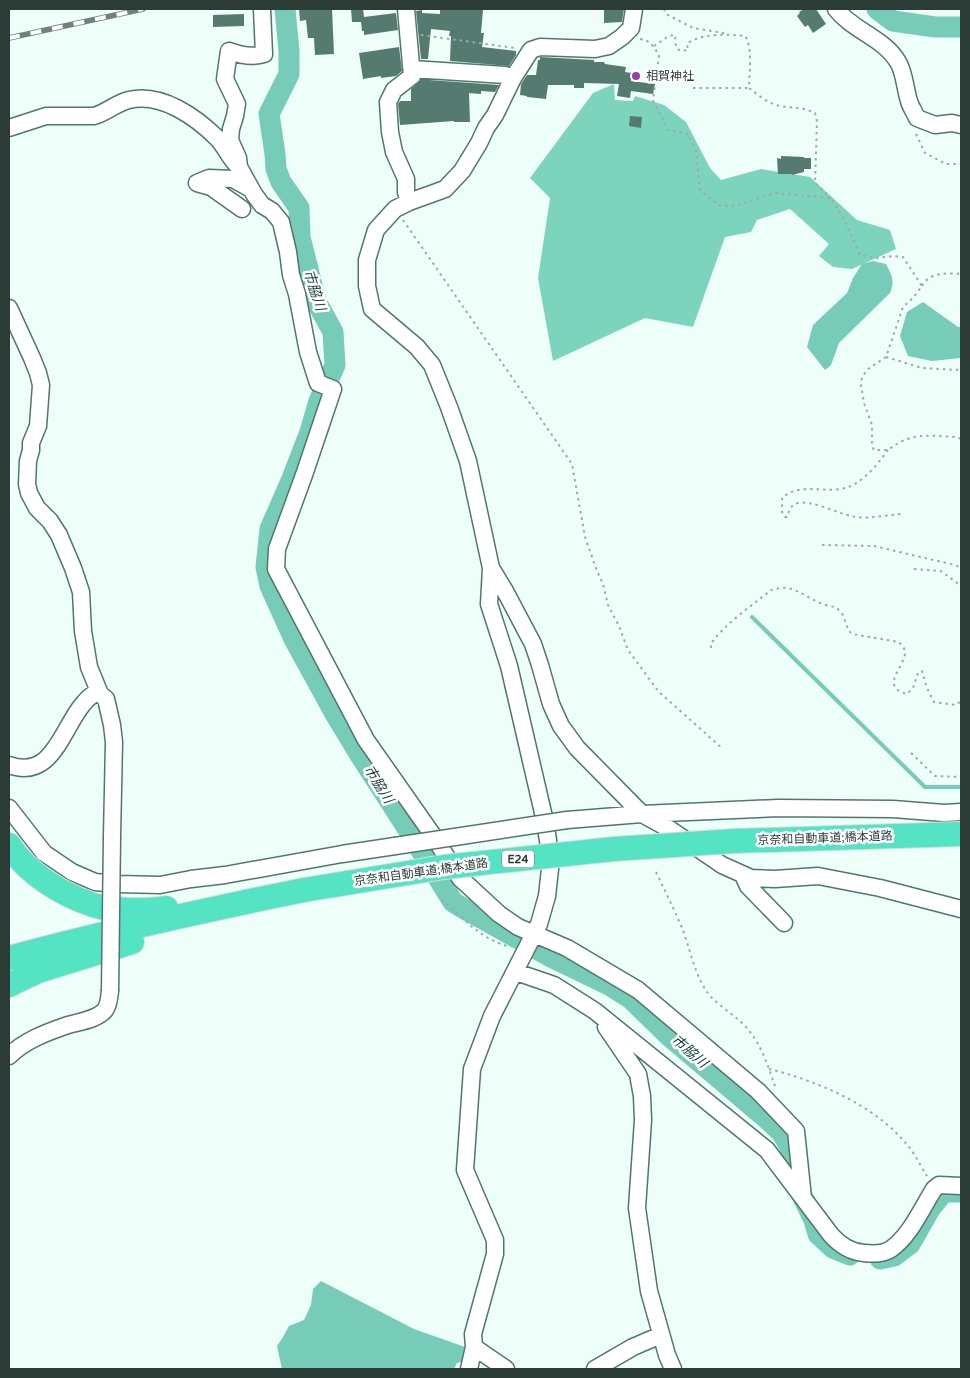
<svg xmlns="http://www.w3.org/2000/svg" width="970" height="1378" font-family="'Varela Round','Noto Sans JP',sans-serif">
<style>
.forest{fill:#7dd4bd}
.water{fill:#76ccb6}
.lines{fill:none;stroke-linecap:round;stroke-linejoin:round}
.stream{stroke:#76ccb6;stroke-width:4}
.river{stroke:#76ccb6;stroke-width:21}
.building{fill:#557b70}
.minor-casing{stroke:#51776c;stroke-width:19}
.highway-casing{stroke:#d9dcdb;stroke-width:26}
.path{stroke:#9baba6;stroke-width:2;stroke-dasharray:2.5 4;stroke-linecap:butt}
.minor{stroke:#fff;stroke-width:16}
.highway{stroke:#54e3c3;stroke-width:24}
.rail-casing{stroke:#71817c;stroke-width:5.5}
.rail{stroke:#fff;stroke-width:4;stroke-dasharray:11;stroke-linecap:butt}
.minor-bridge-casing{stroke:#51776c;stroke-width:19;stroke-linecap:butt}
.highway-bridge-casing{stroke:#d9dcdb;stroke-width:26;stroke-linecap:butt}
.minor-bridge{stroke:#fff;stroke-width:16}
.highway-bridge{stroke:#54e3c3;stroke-width:24}
.poi-dot{fill:#9e3da5;stroke:#fff;stroke-width:2}
.labels{text-anchor:middle;stroke-width:5;stroke-linejoin:round;paint-order:stroke}
.shield{fill:#fff;stroke:#6b7672;stroke-width:1}
.shield-label{font-size:11px;font-weight:bold;fill:#2b3b36}
.poi-label{font-size:12px;fill:#2b3b36;stroke:#fff;text-anchor:start}
.street-label{font-size:12px;fill:#2b3b36;stroke:#fff}
.water-label{font-size:14px;font-style:italic;fill:#163e35;stroke:#fff}
</style>
<rect width="100%" height="100%" fill="#eefff9"/>
<path class="forest" d="M614 84 615 100 633 101 635 96 664 105 686 122 710 168 721 180 761 169 810 177 857 220 890 230 896 249 852 269 833 267 819 256 829 244 790 209 757 220 751 232 725 237 693 327 645 318 553 361 538 278 550 198 530 178 593 93Z"/>
<path class="water" d="M873 261 886 264C892 276 895 280 890 293L839 343 831 365 825 370 807 347 813 325 847 293 853 278 862 264Z
M923 302 958 327H961V358L932 361 908 356 900 336 907 312Z
M321 1281 414 1329 465 1347 464 1361 457 1363 454 1369H282L277 1346 283 1337 289 1326 304 1320 311 1305 313 1289Z"/>
<g class="lines">
<path class="stream" d="M752 617 925 787H961"/>
<path class="river" d="M285 9 289 51V74L269 114 275 154 276 169 281 182 299 208 300 237 316 301 333 332 335 365 319 401 310 432 291 481 270 529 266 567 270 586 294 639 334 712 360 755 411 834 453 902 468 911 481 918 551 957 609 985 631 999 669 1036 767 1119 782 1133 791 1149 792 1175 814 1220 818 1234 833 1248 850 1255
M877 9 893 21 935 27H961
M880 1259 894 1256 910 1244 930 1209 942 1194 948 1192H961"/>
</g>
<path class="building" d="M299 9H332L334 54 315 55 314 38H308L306 20 300 21Z
M351 9H363L364 17 396 13 398 30 364 35V31H362L361 22H352Z
M440 9 483 10 481 33H484L482 47 516 51V55L509 66 450 61 451 36H449L450 31 431 29 428 59H421L416 11 422 10V13L440 14Z
M604 9H624L622 22 604 23Z
M804 9H816L826 24 813 33 808 25 805 27 797 16 800 13 799 12Z
M244 14V26L213 27V15Z
M399 47 402 71 396 76 381 78V76L363 79 359 53Z
M540 57 594 60V62H604L605 64 626 67 625 72 632 73 631 81 655 84 653 94 631 91 630 98 617 96 619 84 584 83V88H574V85H548L546 99 527 97V96L520 95 521 84 527 75H536L538 60H540Z
M421 80H429L499 85 495 92 481 91V94L469 93 470 122H454V121L400 125 398 104 400 101H411V89Z
M630 116 642 117 641 128 629 126Z
M781 156 804 157V158H811V169H804V172L792 175V174H778L777 158 781 159Z"/>
<g class="lines">
<defs>
<path id="minor" d="M406 9 412 76 394 90 388 102 390 132 394 152 406 179V192L409 202
M836 9C853 31 884 38 898 62 905 73 905 91 910 104 912 109 915 113 917 118L935 125 952 123 961 125
M412 69 505 75 513 78
M9 128 46 116H94C106 113 116 103 129 100 161 92 196 117 218 139 226 148 230 159 239 167L238 158 230 140 231 129 235 116 237 104 225 79 229 51C240 55 252 58 264 54L262 9
M239 167 254 194 262 205 272 211 281 222 288 252 291 275 297 294 308 352 318 383 333 389 304 475 277 549 276 569 366 740 432 834 460 878 499 914 518 927 567 948 638 990 758 1091 796 1131 803 1198
M242 209 211 187 197 183 209 178 233 179 251 189
M9 308 32 358 38 373 41 385 38 426 31 443V450L28 461 27 484 29 493 37 508 50 521 59 535 73 568 81 592 83 631 89 667 100 694
M491 568 505 591 533 644 540 665 551 704 561 726 577 748 642 814 671 830 722 865 751 878 775 879 818 876 880 888 961 909
M9 765C59 783 63 713 95 693L100 694 106 699 112 725 114 742 112 837
M9 808 44 853 72 872 95 882 117 884 160 885 191 879 225 875 342 854 395 846
M567 820 642 814 778 808 893 809 944 813 961 812
M743 875 748 886 784 923
M516 972 554 985 595 1011 767 1150 831 1235C840 1245 850 1252 864 1253 873 1254 884 1254 891 1249 910 1236 922 1208 934 1189L939 1185 961 1186
M606 1027 638 1074 642 1096 643 1120 637 1208 649 1291 667 1355 673 1369
M9 1056C24 1041 45 1033 65 1026 77 1022 97 1020 105 1010 109 1005 109 998 110 991
M474 1347 506 1369
M469 1369 474 1347 473 1334 495 1254V1240L465 1170 472 1069 492 1016 539 924 547 896 550 869 548 840 544 817 509 666 489 604 491 568 468 461 449 407 432 365 417 347 372 309 367 286V260L376 230 395 209 409 202 445 189 462 171 479 143 486 128 495 115 513 78 531 50 540 47 595 49 609 46 622 37 631 28 634 9
M595 1369 633 1347 661 1335"/>
<path id="highway" d="M734 841 961 834
M9 845C28 874 61 894 93 905 112 911 147 911 166 908
M9 958C106 932 205 910 304 890
M9 985 38 971 132 942"/>
</defs>
<use href="#minor" class="minor-casing"/>
<use href="#highway" class="highway-casing"/>
<path class="path" d="M664 9 666 14 693 28 724 33
M421 35 515 48
M640 39C650 40 654 47 659 55L653 101 664 121 667 130 688 134 696 151 700 190 717 204 722 206 738 205 774 193 831 198 845 221 860 255 876 258 894 256 903 257 922 286 913 298 903 307 886 357 868 369 862 377 861 385 864 403 872 425V446L874 450H888C913 431 928 436 957 437L961 439
M654 46 669 36 675 35 676 47 680 51 688 50 687 44C700 33 728 34 745 36 753 46 749 75 749 88 758 95 769 104 780 106 792 108 803 107 815 113L817 121 815 183 831 198
M693 88H749
M916 134 925 153 946 164H961
M403 220 572 464 585 537 597 571 603 584 608 605 619 626 628 650 659 692 723 749
M922 286C929 272 948 273 961 274
M886 357 922 368 956 370 961 369
M888 450C879 462 867 478 853 485 830 497 802 480 782 498V512L785 517H787C789 511 791 504 798 503 812 500 837 513 851 516 867 520 885 515 902 514
M822 545 874 546 955 565 961 568
M914 569 941 571 961 586
M711 648C711 644 710 644 713 641 726 623 754 604 771 590 776 589 781 587 787 588 800 590 812 601 826 605 832 607 835 606 840 611 846 617 845 628 852 634L899 642C901 645 905 648 905 652 906 666 878 686 907 694L913 688 918 673 922 671 927 688 934 702 956 705 961 701
M911 753 935 776 961 777
M656 872C665 891 674 909 682 928 690 948 694 973 707 992 716 1004 730 1012 741 1022 760 1039 768 1066 776 1089
M442 899C463 919 482 940 511 947
M769 1069C818 1081 877 1106 909 1147 916 1156 921 1167 927 1176"/>
<use href="#minor" class="minor"/>
<use href="#highway" class="highway"/>
<defs>
<path id="rail" d="M9 38 143 9"/>
</defs>
<use href="#rail" class="rail-casing"/>
<use href="#rail" class="rail"/>
<defs>
<path id="minor-bridge" d="M395 846 567 820
M110 991 112 837"/>
<path id="highway-bridge" d="M304 890 444 867 614 849 734 841"/>
</defs>
<use href="#minor-bridge" class="minor-bridge-casing"/>
<use href="#highway-bridge" class="highway-bridge-casing"/>
<use href="#minor-bridge" class="minor-bridge"/>
<use href="#highway-bridge" class="highway-bridge"/>
</g>
<circle class="poi-dot" cx="636" cy="76" r="5"/>
<g class="labels">
<rect class="shield" x="502" y="850.5" width="32" height="17" rx="4"/>
<g class="shield-label">
<text x="518" y="863">E24</text>
</g>
<g class="poi-label">
<text x="646" y="80">相賀神社</text>
</g>
<g class="street-label">
<text transform="translate(825 838) rotate(-2)" y="4">京奈和自動車道;橋本道路</text>
<text transform="translate(421 872) rotate(-8)" y="4">京奈和自動車道;橋本道路</text>
</g>
<g class="water-label">
<text transform="translate(315 290) rotate(72)" y="5">市脇川</text>
<text transform="translate(379 784) rotate(58)" y="5">市脇川</text>
<text transform="translate(690 1051) rotate(41)" y="5">市脇川</text>
</g>
</g>
<rect width="970" height="1378" fill="none" stroke="#2b3b36" stroke-width="20"/>
</svg>
